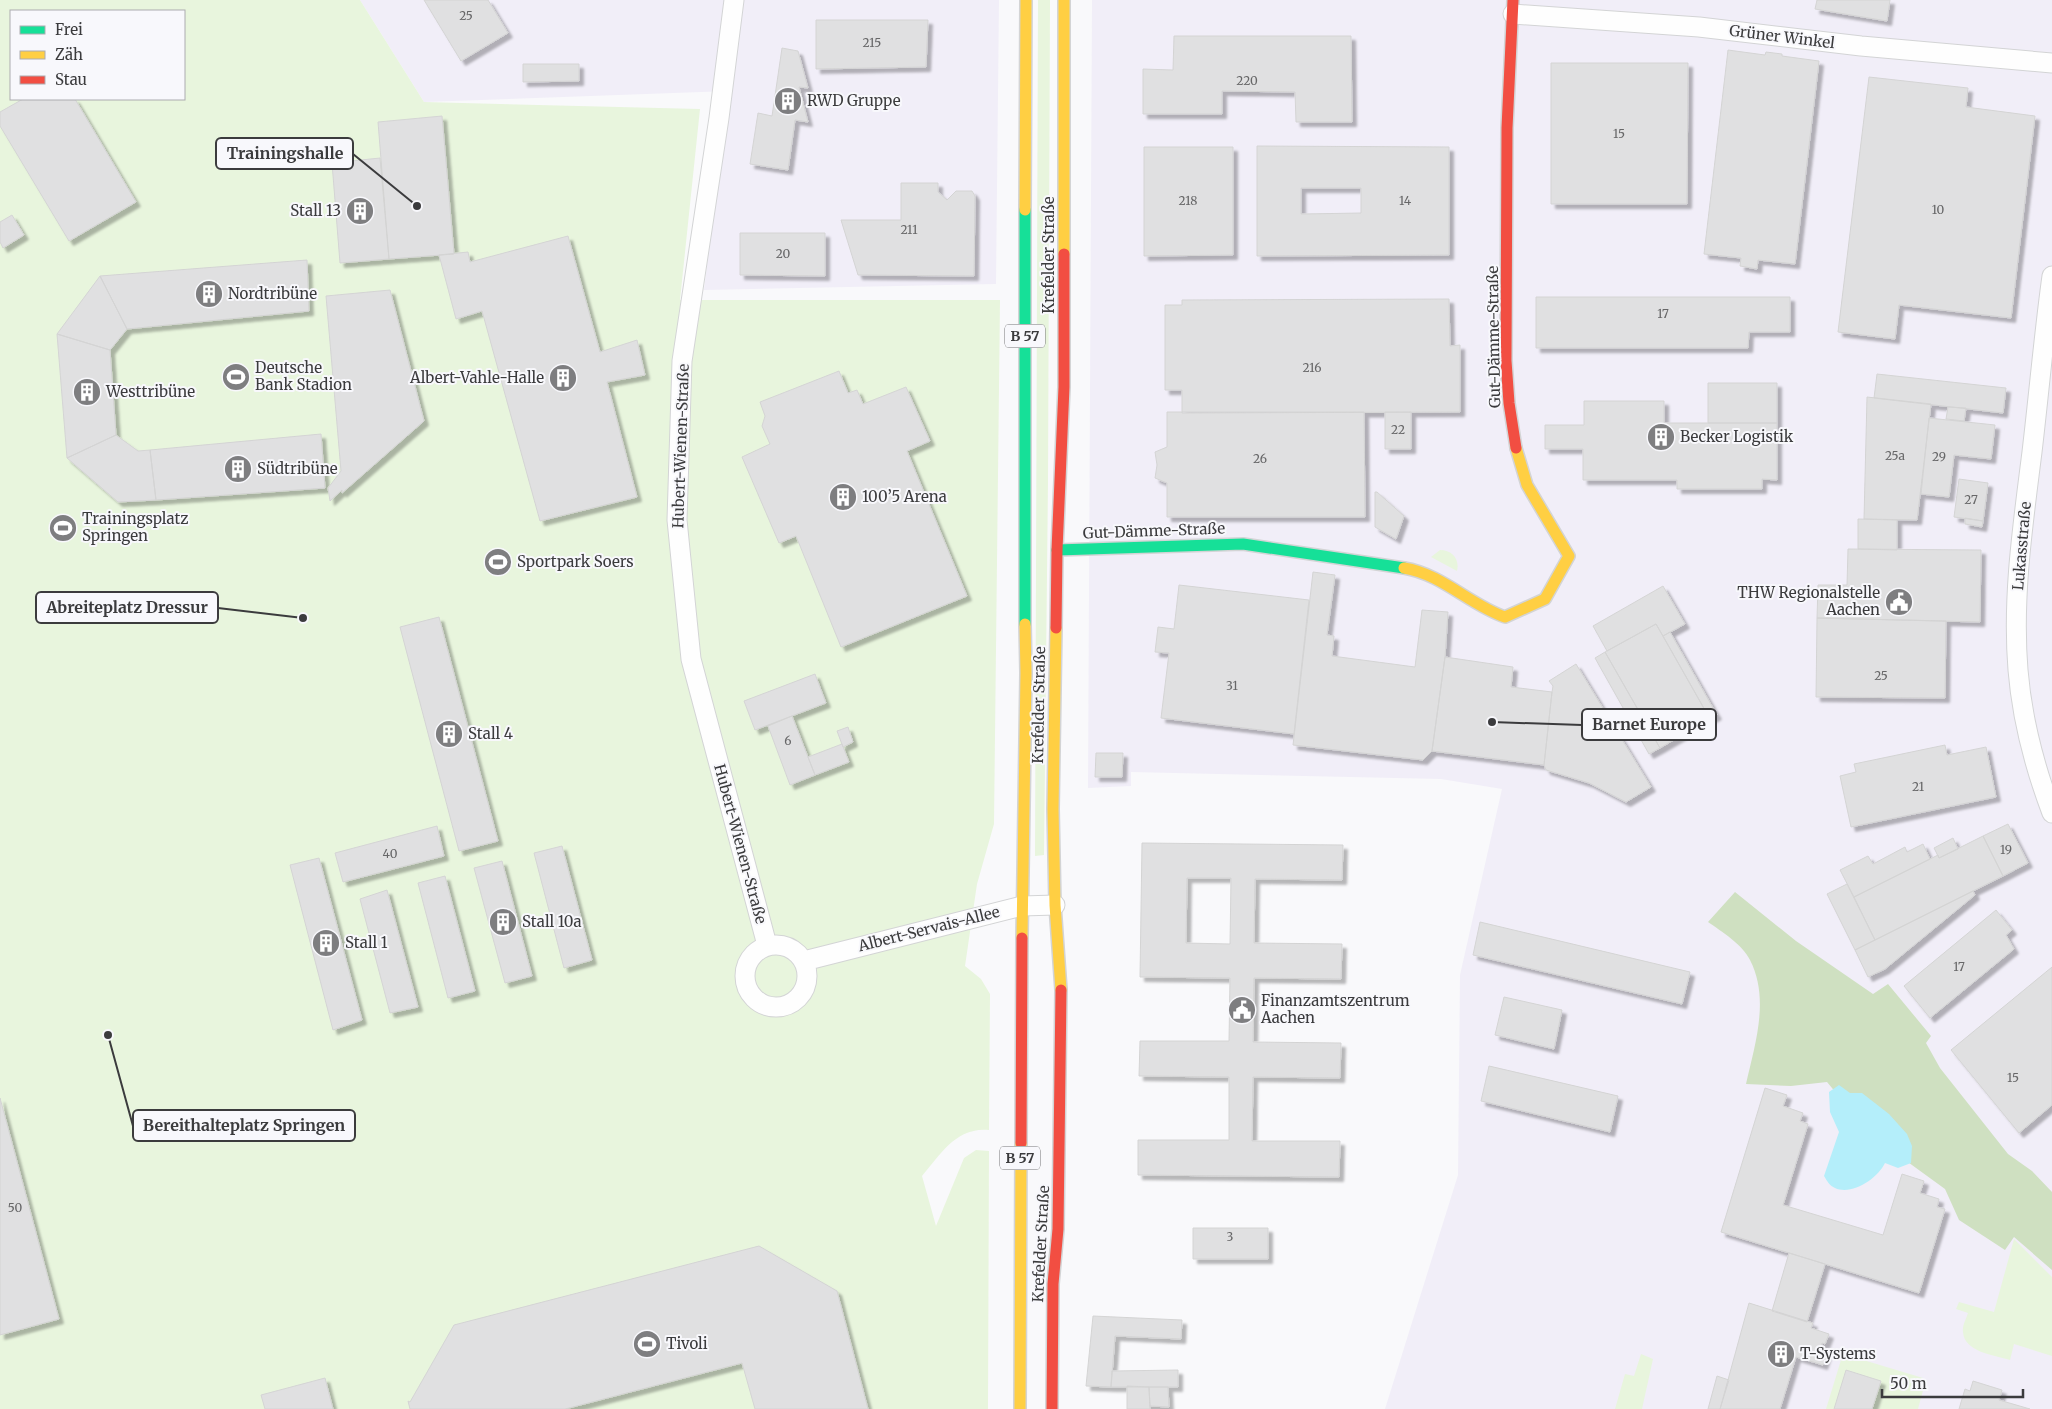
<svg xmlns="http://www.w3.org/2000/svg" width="2052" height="1409" font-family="Merriweather,serif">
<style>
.commercial{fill:#f1eef8}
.green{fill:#e8f5dd;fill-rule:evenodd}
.forest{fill:#cfe0c1}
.water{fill:#b4eefa}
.building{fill:#e0e0e1;stroke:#d4d4d4;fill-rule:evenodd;filter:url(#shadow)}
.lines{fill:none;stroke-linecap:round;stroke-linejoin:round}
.street-casing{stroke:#d3d4d5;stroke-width:21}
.fast-casing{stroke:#d3d4d5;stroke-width:14}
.slow-casing{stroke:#d3d4d5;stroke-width:14}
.jam-casing{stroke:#d3d4d5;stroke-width:14}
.street{stroke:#fefefe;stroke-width:19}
.fast{stroke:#16e098;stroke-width:11}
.slow{stroke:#ffcf43;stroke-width:11}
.jam{stroke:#f24e42;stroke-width:11}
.labels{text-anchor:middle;stroke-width:4;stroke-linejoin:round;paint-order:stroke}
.number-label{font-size:12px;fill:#676768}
.shield{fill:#f8f8fc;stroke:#747476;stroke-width:1}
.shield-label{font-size:14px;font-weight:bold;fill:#3b3b3d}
.street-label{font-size:15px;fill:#3b3b3d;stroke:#f8f8fc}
.poi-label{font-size:15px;fill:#3b3b3d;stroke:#f8f8fc;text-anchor:start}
.leader{fill:none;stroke:#3b3b3d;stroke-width:2}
.callout-dot{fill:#3b3b3d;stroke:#f8f8fc;stroke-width:2}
.callout{fill:#f8f8fc;stroke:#3b3b3d;stroke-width:2}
.callout-label{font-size:16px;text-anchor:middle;font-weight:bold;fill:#3b3b3d}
</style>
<defs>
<filter id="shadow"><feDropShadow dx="4.5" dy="4.5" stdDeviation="1" flood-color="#0004"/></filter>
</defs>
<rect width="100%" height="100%" fill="#f9f9fb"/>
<path class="commercial" d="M360 0H999L996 284 704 290 729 91 424 102Z
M1092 0H2052V1409H1385L1458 1175 1460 975 1502 789 1441 779 1131 772V786L1088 788Z"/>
<path class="green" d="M0 0H360L424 102 700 109 680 300H1000L994 824 977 884 965 966 981 979 990 994 989 1130C956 1127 941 1154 922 1176L936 1226 964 1158 976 1150 989 1151 988 1409H0ZM11 11H184V99H11Z
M1038 0H1050L1048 482 1044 855 1035 856Z
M1440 550C1452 550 1460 559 1457 571L1431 557Z
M2014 1239 2052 1277V1356L2014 1344 2010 1360C1994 1355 1964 1352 1963 1332 1962 1326 1966 1319 1968 1313L1956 1309 1959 1302 1994 1312Z
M1641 1354 1653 1359 1642 1409H1615L1625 1374 1634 1376Z
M1850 1356 1923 1378 1925 1383 1918 1409H1826L1841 1360 1844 1357Z"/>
<path class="forest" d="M1735 892 1796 941 1873 994 1888 984 1931 1036 1926 1043 1940 1068 2008 1154 2032 1171 2052 1192V1270L2014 1237 2005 1250 1959 1220 1945 1189 1872 1136 1827 1082 1791 1086 1746 1084C1755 1044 1770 999 1750 960 1743 945 1721 931 1708 922Z"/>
<path class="water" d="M1839 1085 1850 1093H1862L1889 1114 1907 1134 1912 1146 1911 1163 1898 1168 1885 1163C1878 1178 1852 1196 1835 1188 1830 1186 1827 1181 1824 1176L1839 1132 1830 1112 1829 1092Z"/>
<path class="building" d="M424 0H488L508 33 461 61Z
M1817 0H1890L1887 21 1815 9Z
M816 20H928L926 67 816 69Z
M1174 36H1351L1352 122H1296L1295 92 1222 91V114H1143V69L1173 70Z
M782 48 798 51 808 88 799 87 808 122 795 120 788 170 750 164 758 113 772 116Z
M1728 50 1765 55 1766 52 1782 54V56L1819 61 1795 264 1758 260 1757 269 1740 266 1741 258 1704 254Z
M1551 63H1688L1687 204H1551Z
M523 64H579V81L523 82Z
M1869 77 1968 88 1966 107 2035 116 2011 318 1899 305 1895 339 1838 332Z
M23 99H75L136 202 69 241 0 126V112Z
M442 116 454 254 389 259 378 122Z
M1257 146 1449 147V255L1257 256ZM1301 188H1361V213L1301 214Z
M1144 147H1233V255L1144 256Z
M380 158 389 259 340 263 332 163Z
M901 183H938V192L947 200 956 191H972L975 196 974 276 858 275 841 220H901Z
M12 215 24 235 3 248 0 242V222Z
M740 233H825V276L740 275Z
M568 236 600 352 637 340 645 375 607 382 637 497 540 521 482 311 456 319 439 255 468 252 470 262Z
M307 260 309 311 127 329 100 276Z
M100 276 127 329 110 350 57 334Z
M390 290 424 421 342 493V490L330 501 328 488 341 471 326 296Z
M1536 297H1790V332H1749L1748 348H1536Z
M1449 299 1450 346 1460 345V412L1182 413V390H1165V305H1182V300Z
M57 334 110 350 116 435 67 458Z
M839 371 848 393 857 390 863 404 906 387 930 441 907 451 967 596 841 647 796 536 779 543 742 457 770 444 762 426 765 416 760 402Z
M1877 374 2006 388 2003 413 1874 398Z
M1708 383H1777V423H1708Z
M1867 397 1931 404 1917 520 1864 519Z
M1584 401H1664V423H1777V480L1762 479V489H1677V480H1583V449H1545V425H1584Z
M1948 407 1966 408 1964 421 1946 419Z
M1167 412H1364L1365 517H1167V483L1155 478 1157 465 1155 452 1167 447Z
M1385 412H1411V449H1385Z
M1929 418 1995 425 1991 459 1954 455 1949 497 1921 494Z
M321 434 325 488 156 500 150 450Z
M116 435 138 451 150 450 156 500 118 502 67 458Z
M1959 479 1988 483 1983 521 1954 517Z
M1375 492H1377L1404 516 1396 539 1375 527Z
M1965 518 1983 521 1982 527 1965 524Z
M1858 519 1897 520V550L1858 549Z
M1848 549 1981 550 1980 622 1817 618 1818 585H1847Z
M1313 572 1335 575 1327 635 1334 636 1332 656 1415 667 1422 610 1448 612 1445 657 1432 751 1423 760 1293 745Z
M1179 585 1309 600 1294 734 1161 718 1169 653 1155 652 1158 627 1174 629Z
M1663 586 1685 624 1663 636 1656 624 1607 651 1593 626Z
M439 617 498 841 459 851 400 627Z
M1817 618 1946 621 1945 698 1816 697Z
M1656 624 1710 719 1660 748 1605 652Z
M1670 632 1717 715 1710 719 1663 636Z
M1605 652 1660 748 1649 754 1595 658Z
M1445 657 1513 667 1511 687 1552 692 1544 765 1432 751Z
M1576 664 1651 787 1626 802 1589 783 1546 770 1544 765 1552 692 1553 686 1549 681Z
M815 674 826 703 755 730 744 701Z
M792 716 815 775 790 785 768 726Z
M848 727 853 742 843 747 837 731Z
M842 744 849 762 815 775 808 757Z
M1945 745 1947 755 1986 747 1996 797 1851 827 1840 776 1856 772 1854 764Z
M1096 753H1123L1122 777H1095Z
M2008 824 2028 863 2003 876 1983 836Z
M437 826 444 856 343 882 335 853Z
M1983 836 2003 876 1875 940 1854 897 1938 855 1939 858Z
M1953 838 1958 849 1939 858 1934 848Z
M1142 843 1343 845 1342 880 1255 879 1254 943 1342 944 1341 979 1254 978 1253 1042 1341 1043 1340 1078 1253 1077 1252 1141H1340L1339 1177 1138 1175V1140H1229V1077L1139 1076 1140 1041H1229L1230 978 1140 977ZM1187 878H1231L1230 944 1186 943Z
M1923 844 1930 859 1854 897 1840 870 1868 856 1873 864 1905 847 1907 852Z
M562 846 592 960 564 968 534 853Z
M319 858 362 1020 333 1030 290 865Z
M502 861 532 976 505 983 474 868Z
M445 876 475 991 448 998 418 883Z
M1847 884 1875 940 1855 950 1827 894Z
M387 890 418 1007 390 1013 360 899Z
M1973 891 1975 895 1885 969 1868 977 1855 950Z
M1996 910 2012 930 2006 935 2014 949 1930 1018 1904 986Z
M1480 922 1690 972 1682 1004 1473 955Z
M2052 967V1105L2019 1133 1951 1050Z
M1504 997 1562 1010 1554 1049 1495 1035Z
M1489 1066 1618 1096 1610 1132 1481 1101Z
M1765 1088 1787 1095 1783 1106 1803 1113 1800 1121 1808 1124 1783 1205 1883 1235 1902 1174 1924 1181 1920 1193 1939 1199 1937 1207 1945 1209 1919 1293 1721 1232Z
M0 1098 59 1319 0 1335Z
M1193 1228H1268V1259H1193Z
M759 1246 837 1291 868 1409H755L742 1363 565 1409H410L408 1401 410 1402 454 1325Z
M1789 1253 1825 1264 1807 1322 1772 1311Z
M1749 1303 1813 1323 1811 1328 1829 1334 1825 1344 1822 1343 1821 1348 1828 1350 1823 1365 1796 1357 1780 1409H1720Z
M1093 1316 1182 1320 1181 1339 1115 1336 1111 1387 1086 1386Z
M1178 1370V1387H1111L1112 1371Z
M1846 1370 1881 1381 1872 1409H1834Z
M1717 1376 1729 1380 1720 1409H1708Z
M325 1378 333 1409H265L261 1395Z
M1973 1381 2002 1390 1999 1400 2030 1409H1959L1965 1389 1970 1391Z
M1127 1386 1149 1387 1150 1409H1127Z
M1149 1387H1168L1169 1407 1150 1406Z"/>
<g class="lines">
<defs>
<path id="street" d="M734 0 719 118 682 361 677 520 691 659 767 945
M1513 14 1699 27 1861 46 2052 63
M2052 276C2044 334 2039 393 2032 452 2023 524 2012 597 2018 670 2022 719 2035 768 2052 813
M745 976a31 31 0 1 1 62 0a31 31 0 1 1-62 0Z
M804 961 1022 906 1055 905"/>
<path id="fast" d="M1057 550 1243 544 1404 568
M1025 624V210"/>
<path id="slow" d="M1064 0V254
M1025 210 1026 0
M1404 568C1442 574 1470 605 1505 617L1545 599 1569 556 1527 485 1516 448
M1056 628 1053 809 1055 905 1061 990
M1022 938 1026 673 1025 624
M1020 1409 1021 1143"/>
<path id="jam" d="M1513 0 1507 128 1506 361 1509 403 1516 448
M1056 628 1057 550 1064 387V254
M1021 1143 1022 938
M1052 1409 1053 1284 1058 1229 1061 990"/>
</defs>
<use href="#street" class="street-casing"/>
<use href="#fast" class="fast-casing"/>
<use href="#slow" class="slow-casing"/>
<use href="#jam" class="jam-casing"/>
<use href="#street" class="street"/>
<use href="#fast" class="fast"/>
<use href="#slow" class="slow"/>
<use href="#jam" class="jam"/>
</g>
<defs>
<symbol id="building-disc" viewBox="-11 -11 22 22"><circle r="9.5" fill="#7e7e80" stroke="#f8f8fc"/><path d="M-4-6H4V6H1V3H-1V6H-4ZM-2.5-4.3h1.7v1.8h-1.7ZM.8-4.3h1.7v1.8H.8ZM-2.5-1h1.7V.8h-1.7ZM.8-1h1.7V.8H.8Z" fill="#fff"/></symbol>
<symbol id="stadium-disc" viewBox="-11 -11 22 22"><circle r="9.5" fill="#7e7e80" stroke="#f8f8fc"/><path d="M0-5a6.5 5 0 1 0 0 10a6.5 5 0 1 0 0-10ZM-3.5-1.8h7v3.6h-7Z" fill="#fff"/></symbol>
<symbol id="civic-disc" viewBox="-11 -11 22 22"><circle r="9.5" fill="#7e7e80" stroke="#f8f8fc"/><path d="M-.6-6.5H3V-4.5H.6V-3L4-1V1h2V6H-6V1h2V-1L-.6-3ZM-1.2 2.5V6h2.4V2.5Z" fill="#fff"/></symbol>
</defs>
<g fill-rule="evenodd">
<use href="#building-disc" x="772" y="85" width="32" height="32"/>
<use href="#building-disc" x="344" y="195" width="32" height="32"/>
<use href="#building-disc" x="193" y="278" width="32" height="32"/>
<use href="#stadium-disc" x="220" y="361" width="32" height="32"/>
<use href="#building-disc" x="547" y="362" width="32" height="32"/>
<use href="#building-disc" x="71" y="376" width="32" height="32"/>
<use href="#building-disc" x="1645" y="421" width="32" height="32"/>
<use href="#building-disc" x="222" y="453" width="32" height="32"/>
<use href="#building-disc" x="827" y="481" width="32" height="32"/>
<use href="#stadium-disc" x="47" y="512" width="32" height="32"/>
<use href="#stadium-disc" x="482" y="546" width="32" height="32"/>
<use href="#civic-disc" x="1883" y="586" width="32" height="32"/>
<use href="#building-disc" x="433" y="718" width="32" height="32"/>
<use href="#building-disc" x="487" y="906" width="32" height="32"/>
<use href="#building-disc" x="310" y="927" width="32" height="32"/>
<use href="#civic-disc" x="1226" y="994" width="32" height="32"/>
<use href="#stadium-disc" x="631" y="1328" width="32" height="32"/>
<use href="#building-disc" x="1765" y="1338" width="32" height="32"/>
</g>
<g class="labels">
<g class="number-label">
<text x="466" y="20">25</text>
<text x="872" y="47">215</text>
<text x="1247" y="85">220</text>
<text x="1619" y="138">15</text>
<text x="1188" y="205">218</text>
<text x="1405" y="205">14</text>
<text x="1938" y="214">10</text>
<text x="909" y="234">211</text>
<text x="783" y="258">20</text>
<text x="1663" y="318">17</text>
<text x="1312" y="372">216</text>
<text x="1398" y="434">22</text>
<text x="1895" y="460">25a</text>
<text x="1939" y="461">29</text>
<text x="1260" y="463">26</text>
<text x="1971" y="504">27</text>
<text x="1881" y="680">25</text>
<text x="1232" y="690">31</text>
<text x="788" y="745">6</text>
<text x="1918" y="791">21</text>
<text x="2006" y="854">19</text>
<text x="390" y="858">40</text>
<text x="1959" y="971">17</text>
<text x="2013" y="1082">15</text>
<text x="15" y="1212">50</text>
<text x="1230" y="1241">3</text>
</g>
<g class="shield">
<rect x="1005" y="324.5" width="40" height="23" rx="4"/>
<rect x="1000" y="1146.5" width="40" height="23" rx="4"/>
</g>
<g class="shield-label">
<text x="1025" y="341">B 57</text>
<text x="1020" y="1163">B 57</text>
</g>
<g class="street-label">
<text transform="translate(1782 37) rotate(7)" y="5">Grüner Winkel</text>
<text transform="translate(1049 255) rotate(-90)" y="5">Krefelder Straße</text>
<text transform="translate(1494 337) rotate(-91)" y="5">Gut-Dämme-Straße</text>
<text transform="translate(681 446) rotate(-88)" y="5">Hubert-Wienen-Straße</text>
<text transform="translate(1154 531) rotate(-2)" y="5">Gut-Dämme-Straße</text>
<text transform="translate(2022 546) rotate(-85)" y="5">Lukasstraße</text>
<text transform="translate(1039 705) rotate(-89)" y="5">Krefelder Straße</text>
<text transform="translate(740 844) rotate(75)" y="5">Hubert-Wienen-Straße</text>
<text transform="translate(929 929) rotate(-14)" y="5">Albert-Servais-Allee</text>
<text transform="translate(1041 1244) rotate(-87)" y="5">Krefelder Straße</text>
</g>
<g class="poi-label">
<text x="807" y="106">RWD Gruppe</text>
<text x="341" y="216" text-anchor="end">Stall 13</text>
<text x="228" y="299">Nordtribüne</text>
<text x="255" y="373">Deutsche<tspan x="255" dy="17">Bank Stadion</tspan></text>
<text x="544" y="383" text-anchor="end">Albert-Vahle-Halle</text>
<text x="106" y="397">Westtribüne</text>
<text x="1680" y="442">Becker Logistik</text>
<text x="257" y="474">Südtribüne</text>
<text x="862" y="502">100’5 Arena</text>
<text x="82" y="524">Trainingsplatz<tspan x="82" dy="17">Springen</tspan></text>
<text x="517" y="567">Sportpark Soers</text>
<text x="1880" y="598" text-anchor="end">THW Regionalstelle<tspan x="1880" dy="17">Aachen</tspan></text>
<text x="468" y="739">Stall 4</text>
<text x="522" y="927">Stall 10a</text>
<text x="345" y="948">Stall 1</text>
<text x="1261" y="1006">Finanzamtszentrum<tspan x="1261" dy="17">Aachen</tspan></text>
<text x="666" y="1349">Tivoli</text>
<text x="1800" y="1359">T-Systems</text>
</g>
</g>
<path class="leader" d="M417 206L353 154M303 618L218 608M1492 722L1582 725M108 1035L133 1126"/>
<g class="callout-dot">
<circle cx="417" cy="206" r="5"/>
<circle cx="303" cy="618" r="5"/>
<circle cx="1492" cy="722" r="5"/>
<circle cx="108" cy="1035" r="5"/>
</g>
<g class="callout">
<rect x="216" y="138" width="137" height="31" rx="5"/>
<rect x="36" y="592" width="182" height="31" rx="5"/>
<rect x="1582" y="709" width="134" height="31" rx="5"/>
<rect x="133" y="1110" width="222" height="31" rx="5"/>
</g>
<g class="callout-label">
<text x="285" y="159">Trainingshalle</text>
<text x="127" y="613">Abreiteplatz Dressur</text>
<text x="1649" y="730">Barnet Europe</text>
<text x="244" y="1131">Bereithalteplatz Springen</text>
</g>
<rect x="10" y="10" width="175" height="90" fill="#f8f8fc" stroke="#acacb0"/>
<rect x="20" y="26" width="25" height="8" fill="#16e098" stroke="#acacb0"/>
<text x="55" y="35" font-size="15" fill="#3b3b3d">Frei</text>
<rect x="20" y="51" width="25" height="8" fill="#ffcf43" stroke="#acacb0"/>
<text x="55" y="60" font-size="15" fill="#3b3b3d">Zäh</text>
<rect x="20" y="76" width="25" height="8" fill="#f24e42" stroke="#acacb0"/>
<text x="55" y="85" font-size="15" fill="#3b3b3d">Stau</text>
<path d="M1882 1389v8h141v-8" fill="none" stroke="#3b3b3d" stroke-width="2.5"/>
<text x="1890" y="1389" font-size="15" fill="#3b3b3d" stroke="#f8f8fc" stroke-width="4" paint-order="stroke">50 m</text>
</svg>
